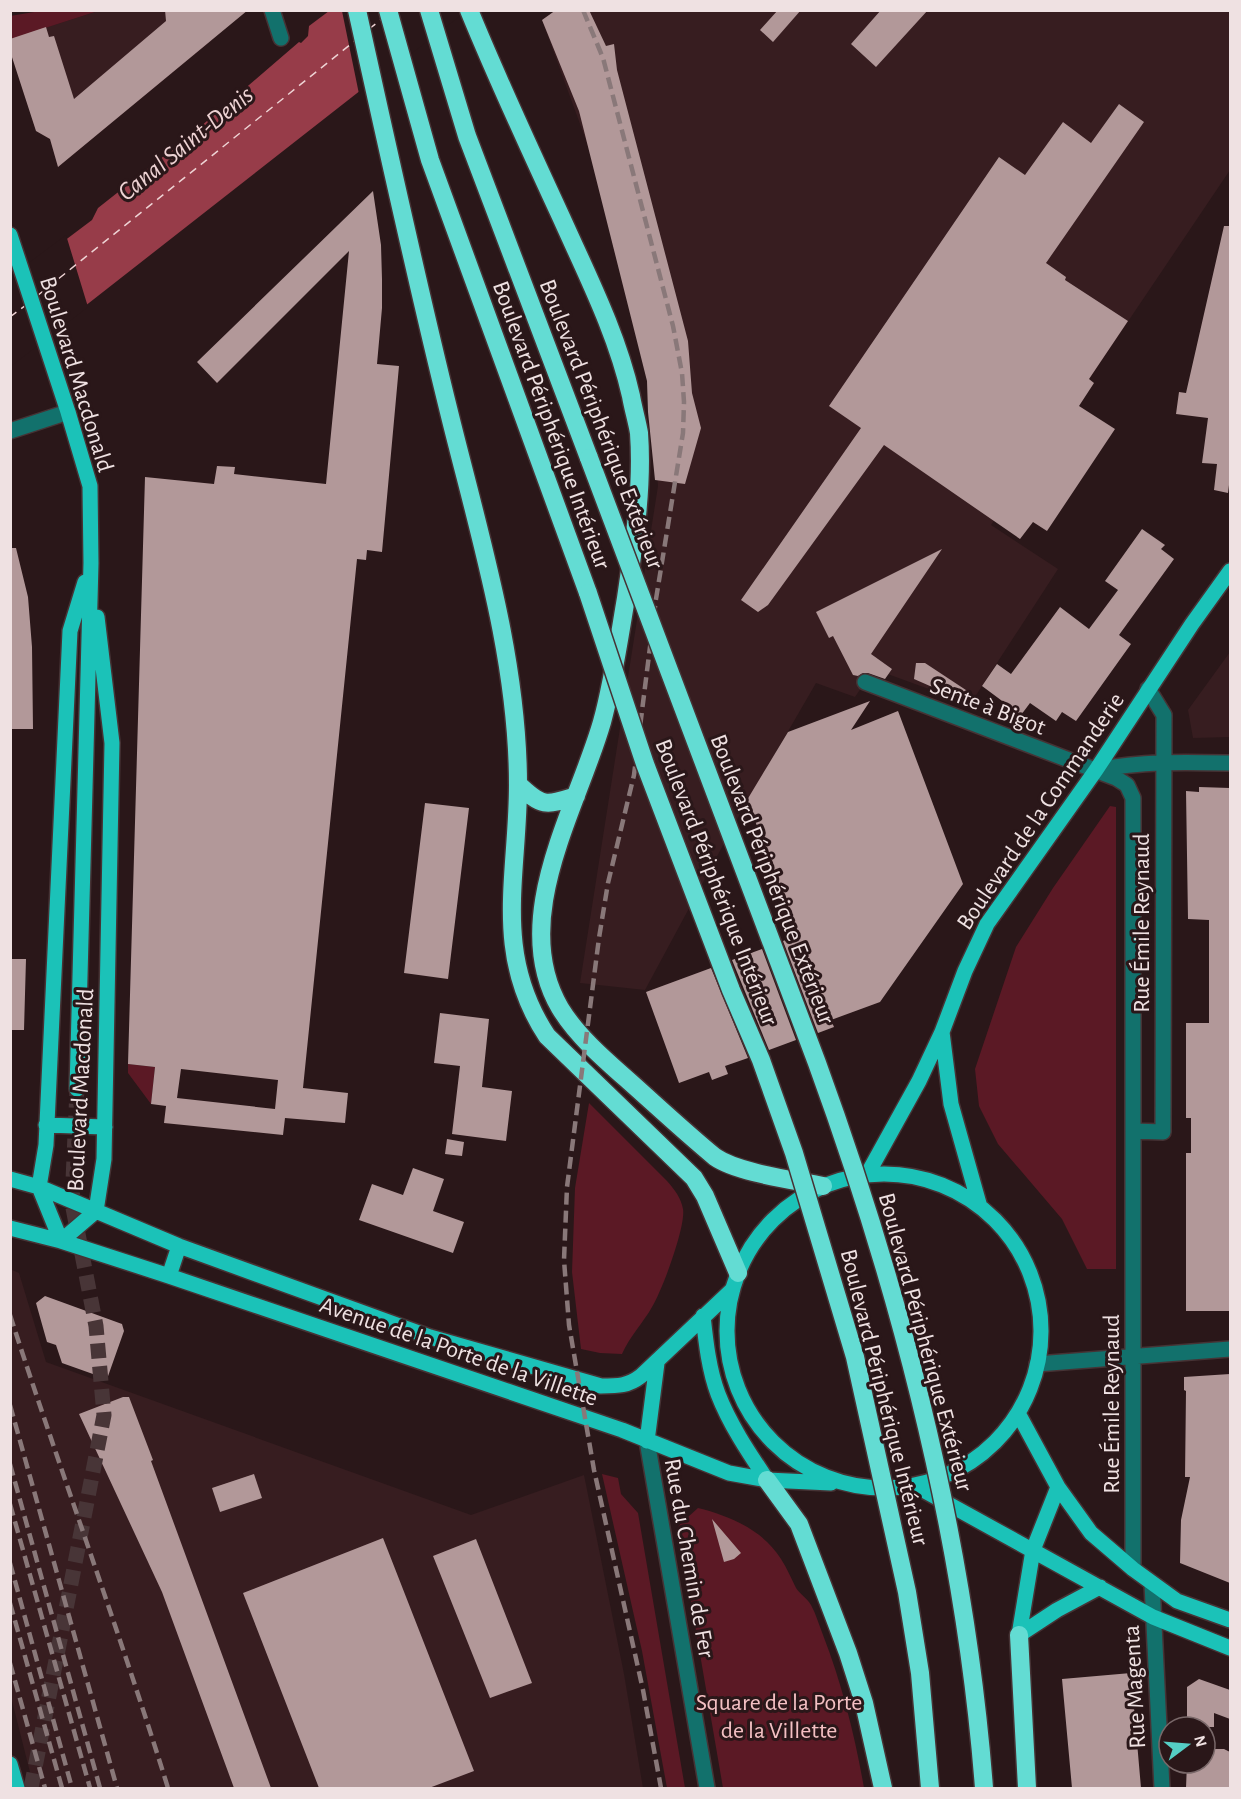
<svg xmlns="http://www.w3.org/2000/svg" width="1241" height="1799" font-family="'Alegreya Sans',sans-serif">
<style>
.built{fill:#371d20}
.green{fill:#5b1925}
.water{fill:#973c49}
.pier{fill:#2a1719}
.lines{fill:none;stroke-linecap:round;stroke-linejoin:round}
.ferry{stroke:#eed3d4;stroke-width:1.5;stroke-dasharray:8 6;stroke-linecap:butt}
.building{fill:#b29899;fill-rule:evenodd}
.major-tunnel{stroke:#483537;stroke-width:15;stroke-dasharray:15 8;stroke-linecap:butt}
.minor-casing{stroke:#463335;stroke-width:18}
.major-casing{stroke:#463335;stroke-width:18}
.highway-casing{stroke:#463335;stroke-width:21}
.minor{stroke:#12716c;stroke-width:15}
.major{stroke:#1bc2b8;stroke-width:15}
.highway{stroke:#63dcd3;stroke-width:18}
.rail{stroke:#897879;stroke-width:4.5;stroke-dasharray:12 6;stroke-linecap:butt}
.highway-bridge-casing{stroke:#463335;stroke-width:21;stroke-linecap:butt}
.highway-bridge{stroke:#63dcd3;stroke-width:18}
.labels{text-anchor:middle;stroke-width:6;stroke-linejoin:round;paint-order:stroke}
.street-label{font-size:24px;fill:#efe1e2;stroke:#2a1719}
.park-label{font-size:24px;fill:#f4c0c3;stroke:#2a1719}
.water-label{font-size:26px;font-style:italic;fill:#eed3d4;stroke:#2a1719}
</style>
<rect width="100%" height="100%" fill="#2a1719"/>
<path class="built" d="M201 10 211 41 58 167 50 139 36 131 11 51 10 39 98 11Z
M556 10 1230 11V170L991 525 1058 569 971 703 978 707 874 669 855 697 816 683 735 823 645 990 580 983 658 486 648 361 591 154 542 20Z
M1230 652V737L1193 738 1188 710Z
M10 1269 19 1273 46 1362 471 1515 584 1475 624 1674 643 1788H34L11 1697Z"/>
<path class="green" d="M46 10 98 11 11 39 10 16Z
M1110 806 1116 807V1269H1087L1062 1219 998 1144 979 1106 975 1069 1016 947 1053 888Z
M128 1064 155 1067 151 1104 128 1073Z
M589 1103 667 1181C675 1190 681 1198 683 1209 686 1226 662 1291 652 1307 643 1323 630 1336 622 1354L600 1353 581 1349 572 1272 575 1188Z
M602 1474 618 1478 621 1494 638 1513 685 1788H667L642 1651Z
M698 1508C730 1516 763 1530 781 1559 787 1568 791 1578 796 1588 800 1594 807 1598 811 1605 816 1614 819 1625 823 1635 842 1684 855 1736 864 1788H723L678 1526Z"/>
<path class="water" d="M329 11H462L11 364V281L92 220 98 208 193 133 299 42 301 43 308 36 309 26Z"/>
<path class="pier" d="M465 10 464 13 359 94 342 11Z
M66 235 88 307 10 367V277Z"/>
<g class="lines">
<path class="ferry" d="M369 29 382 19
M37 296 356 40
M10 317 26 305"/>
</g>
<path class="building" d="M165 10H248L58 167 50 139 36 131 10 51V39L46 27 49 37 54 36 74 99 166 21Z
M556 10H589L606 46 614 44 617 70 688 341 692 393 701 428 685 484 655 480 648 412 647 381 579 111 542 20Z
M778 10H801L773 42 760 30Z
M881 10H928L876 67 851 44Z
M1119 104 1144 122 1046 263 1066 277 1065 280 1128 321 1089 379 1094 383 1079 406 1115 429 1047 531 1033 522 1020 539 884 445 768 605 758 612 741 600 861 428 829 406 999 157 1025 175 1063 122 1091 143Z
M373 191 381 245 382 279V308L377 364 399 366 382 552 367 550 366 560 357 559 303 1088 348 1093 345 1123 285 1118 283 1135 164 1123 166 1106 151 1104 155 1067 128 1064 145 477 214 484 217 466 235 467 234 474 326 484 349 251 217 383 197 362ZM181 1069 278 1080 275 1109 177 1098Z
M1224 226H1230V477L1228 493 1214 490 1217 464 1202 463 1208 418 1176 414 1179 392 1186 393Z
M1142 529 1165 545 1161 549 1174 559 1119 635 1131 644 1076 721 1062 712 1056 721 1030 703 1021 715 982 686 997 664 1011 674 1060 607 1089 629 1118 590 1105 581Z
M10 548H16L28 597 32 647 33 729H10Z
M942 549 871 654 892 669 885 679 868 673H863L858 676 853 675 833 636 829 638 816 612Z
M916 663H925L975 696 971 704 914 679Z
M870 701 851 730 898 711 963 884 880 1002 831 1020 834 1027 818 1033 783 941 799 935 747 800 788 732Z
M1199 787 1230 788V1311H1186V1153H1191V1118H1186V1023H1209V920L1188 919 1186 791 1199 792Z
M425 803 469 808 448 979 404 973Z
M762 949 796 1040 769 1050 732 960Z
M10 959H26L24 1030H10Z
M711 968 748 1058 725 1066 728 1074 712 1080 709 1072 679 1083 646 992Z
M440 1013 489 1019 482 1087 512 1091 506 1141 452 1134 460 1066 434 1063Z
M447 1139 464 1142 462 1156 445 1154Z
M413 1168 444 1179 433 1211 464 1222 453 1253 359 1220 372 1184 403 1195Z
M45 1296 122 1324 124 1331 107 1379 62 1363 56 1345 47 1342 36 1303Z
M1230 1374V1583L1180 1563 1181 1520 1190 1477H1185L1186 1391 1184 1390V1377Z
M123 1397H129L153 1460 151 1461 271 1788H234L162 1592 79 1414Z
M254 1474 262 1498 220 1512 212 1488Z
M712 1519 741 1553 734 1559 724 1562Z
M383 1538 474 1771 429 1788H319L243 1593Z
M476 1539 532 1683 490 1698 433 1556Z
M1131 1673 1141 1788H1072L1062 1679Z
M1199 1679 1230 1690V1719L1214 1713V1727H1187V1687Z
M1205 1749H1224L1230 1752V1788H1186L1187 1763H1205Z"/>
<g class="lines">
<path class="major-tunnel" d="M31 1788 104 1415 96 1326 72 1203 77 1089"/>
<defs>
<path id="minor" d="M272 10 281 38
M10 431 68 412
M865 682 1116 778 1127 785 1133 798V1569
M1096 770C1144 761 1182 762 1230 763
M1133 1131 1163 1132 1164 715 1148 689
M1037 1364 1230 1349
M647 1441 707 1788
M1152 1584 1162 1788"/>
<path id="major" d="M10 235 68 412 90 486 91 563 77 1089
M942 1032 951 1104 980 1207
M46 1125 105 1127
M727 1331a157 157 0 1 1 314 0a157 157 0 1 1-314 0Z
M867 1175 919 1081 942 1032 965 971 987 924 1096 770 1192 624 1230 571
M10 1179 39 1187 179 1246 430 1337 601 1386C618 1386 628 1386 641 1376L733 1289
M10 1228 61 1241 169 1276 622 1430 729 1473 767 1480 831 1483
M61 1241 96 1211 104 1159 112 743 97 617
M61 1241 39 1187 46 1145 70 631 85 582
M169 1276 179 1246
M703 1316C706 1343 709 1370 718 1394 730 1425 749 1453 767 1480
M1018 1413 1058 1487 1091 1533 1133 1569 1177 1601 1230 1620
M647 1441 657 1363
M914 1485 1153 1617 1230 1648
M1019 1635 1033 1550 1058 1487
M1019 1635 1057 1610 1100 1587
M10 1764 17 1788"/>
<path id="highway" d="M357 10C387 145 416 279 449 412 479 534 518 658 518 785 518 876 492 953 547 1036L694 1178 705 1196 738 1273
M388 10 430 160 588 593
M429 10 467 136 589 458
M469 10C498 81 530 150 562 219 588 277 617 334 631 396 633 408 637 421 639 433 643 488 634 543 626 598 619 639 613 682 602 722 577 809 508 919 560 1008 577 1036 605 1060 630 1082 658 1107 686 1133 715 1157 738 1173 794 1180 823 1186
M518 784C542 807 545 806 576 796
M767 1480 799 1524 848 1653 864 1703 883 1788
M1019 1635 1027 1788"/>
</defs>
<use href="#minor" class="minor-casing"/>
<use href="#major" class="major-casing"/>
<use href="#highway" class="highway-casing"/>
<use href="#minor" class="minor"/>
<use href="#major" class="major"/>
<use href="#highway" class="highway"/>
<path class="rail" d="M583 10 603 58 673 326 682 373 684 402 683 433 656 599 634 775 608 883 599 938 567 1187 564 1260 569 1325 594 1470 643 1690 661 1788
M10 1315C61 1473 119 1630 168 1788
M10 1405 117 1788
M10 1464 100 1788
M10 1504 90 1788
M10 1563 72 1788
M10 1603 62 1788
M10 1663 45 1788"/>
<defs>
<path id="highway-bridge" d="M589 458 817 1063C902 1296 965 1540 984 1788
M588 593 645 764 731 990 761 1060 794 1153 855 1357 907 1592 920 1673 930 1788"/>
</defs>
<use href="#highway-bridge" class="highway-bridge-casing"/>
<use href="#highway-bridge" class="highway-bridge"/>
</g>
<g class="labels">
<g class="street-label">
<text transform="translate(77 374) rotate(73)" y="8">Boulevard Macdonald</text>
<text transform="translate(602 424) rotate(69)" y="8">Boulevard Périphérique Extérieur</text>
<text transform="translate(552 425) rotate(70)" y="8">Boulevard Périphérique Intérieur</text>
<text transform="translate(988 706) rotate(21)" y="8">Sente à Bigot</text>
<text transform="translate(1040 811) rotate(-56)" y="8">Boulevard de la Commanderie</text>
<text transform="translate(773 879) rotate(69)" y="8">Boulevard Périphérique Extérieur</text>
<text transform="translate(717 882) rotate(69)" y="8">Boulevard Périphérique Intérieur</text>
<text transform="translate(1141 923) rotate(-90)" y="8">Rue Émile Reynaud</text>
<text transform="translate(80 1090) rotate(-87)" y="8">Boulevard Macdonald</text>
<text transform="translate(926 1342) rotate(75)" y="8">Boulevard Périphérique Extérieur</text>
<text transform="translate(459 1351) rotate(19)" y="8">Avenue de la Porte de la Villette</text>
<text transform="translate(885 1397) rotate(76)" y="8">Boulevard Périphérique Intérieur</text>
<text transform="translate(1111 1404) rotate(-90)" y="8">Rue Émile Reynaud</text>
<text transform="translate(690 1558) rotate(80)" y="8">Rue du Chemin de Fer</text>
<text transform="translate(1134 1687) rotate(-93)" y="8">Rue Magenta</text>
</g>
<g class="park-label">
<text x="779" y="1710">Square de la Porte<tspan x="779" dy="28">de la Villette</tspan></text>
</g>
<g class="water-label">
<text transform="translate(185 143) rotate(-39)" y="9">Canal Saint-Denis</text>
</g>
</g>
<rect width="1241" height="1799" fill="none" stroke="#efe1e2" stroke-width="24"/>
<g transform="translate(1187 1745) rotate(74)"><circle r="28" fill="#2a1719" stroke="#796869" stroke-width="1.5"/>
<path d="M0-4.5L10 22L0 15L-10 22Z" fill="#55cec5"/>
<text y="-9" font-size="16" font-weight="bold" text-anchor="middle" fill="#efe1e2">N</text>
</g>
</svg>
